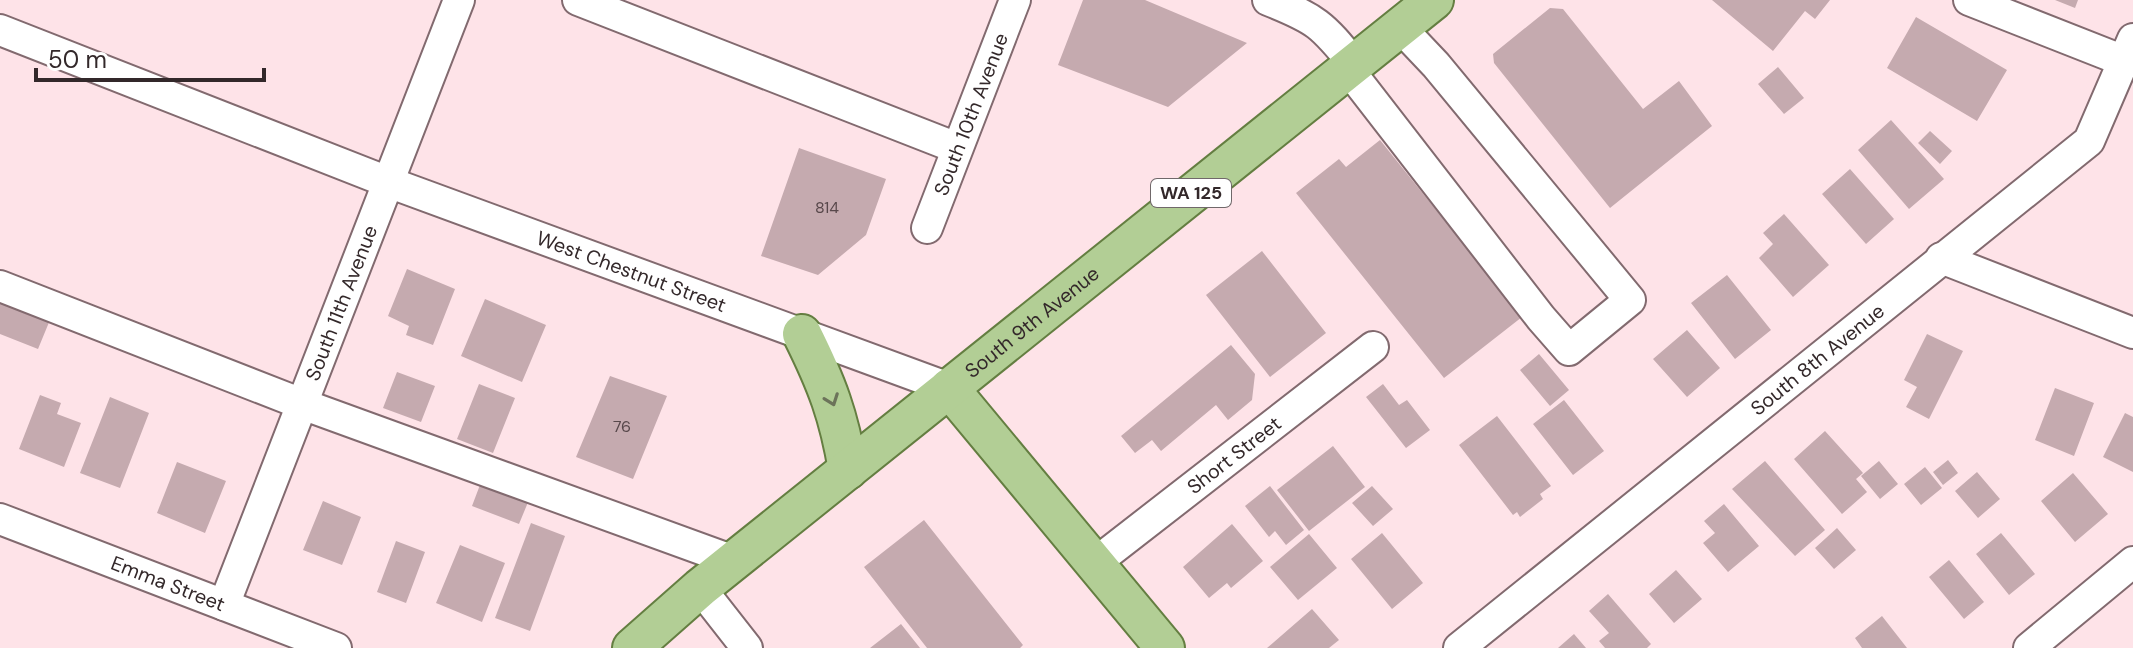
<svg xmlns="http://www.w3.org/2000/svg" width="2133" height="648" font-family="'DM Sans',sans-serif">
<style>
.building{fill:#c5aaaf}
.lines{fill:none;stroke-linecap:round;stroke-linejoin:round}
.minor-casing{stroke:#826a6f;stroke-width:34}
.major-casing{stroke:#647e41;stroke-width:42}
.minor{stroke:#fff;stroke-width:30}
.major{stroke:#b2ce95;stroke-width:38}
.oneway{stroke:#6c735a}
.labels{text-anchor:middle;stroke-width:8;stroke-linejoin:round;paint-order:stroke}
.number-label{font-size:16px;fill:#58484b}
.shield{fill:#fff;stroke:#70686a;stroke-width:2}
.shield-label{font-size:18px;font-weight:bold;fill:#33282a}
.street-label{font-size:20px;fill:#33282a;stroke:#fff}
</style>
<rect width="100%" height="100%" fill="#fee3e8"/>
<path class="building" d="M1083 0H1145L1247 43 1168 107 1058 65Z
M1712 0H1830L1815 19 1805 11 1773 51Z
M2055 0H2078L2075 8Z
M1550 8 1563 9 1643 109 1679 81 1712 126 1610 208 1494 63 1493 54Z
M1916 17 2007 70 1977 121 1887 68Z
M1778 67 1804 98 1784 114 1758 84Z
M1891 120 1944 179 1909 209 1858 150Z
M1930 131 1952 151 1940 164 1918 143Z
M1380 140 1522 317 1444 378 1296 193 1339 159 1346 167Z
M799 148 886 179 866 235 818 275 761 256Z
M1850 169 1894 219 1866 244 1822 194Z
M1784 214 1829 265 1793 297 1759 258 1773 244 1763 233Z
M1262 251 1326 333 1270 377 1206 295Z
M407 269 455 289 433 345 406 335 409 326 388 316Z
M1727 275 1771 330 1735 359 1691 303Z
M0 294 52 315 38 349 0 334Z
M485 299 546 325 522 382 461 356Z
M1687 330 1720 368 1687 397 1653 359Z
M1927 334 1963 351 1929 419 1906 407 1917 387 1904 380Z
M1231 345 1255 374 1252 400 1228 420 1216 405 1161 451 1152 440 1135 453 1121 436Z
M1539 354 1569 390 1550 406 1520 370Z
M397 372 435 386 421 422 383 408Z
M610 376 667 396 633 479 576 457Z
M479 384 515 398 493 453 457 439Z
M1383 384 1399 405 1407 400 1430 430 1406 448 1366 397Z
M2055 388 2094 403 2074 456 2035 440Z
M40 395 61 403 57 414 81 423 64 467 19 449Z
M110 397 149 413 120 488 80 473Z
M1564 400 1604 451 1573 475 1533 424Z
M2125 413 2133 417V472L2103 457Z
M1497 416 1551 486 1540 494 1543 499 1520 517 1517 512 1513 515 1459 445Z
M1825 431 1863 473 1856 479 1867 492 1842 514 1794 459Z
M1333 446 1365 487 1309 531 1277 490Z
M1948 460 1958 473 1943 485 1933 472Z
M1765 461 1825 530 1795 556 1732 489Z
M1879 461 1898 484 1880 499 1861 476Z
M177 462 226 481 205 533 157 513Z
M1925 467 1942 488 1921 505 1904 484Z
M1977 472 2000 499 1978 518 1955 491Z
M2073 473 2108 514 2075 542 2041 501Z
M483 477 531 495 519 524 472 506Z
M1270 486 1304 530 1286 545 1275 531 1269 537 1245 506Z
M1372 486 1393 509 1373 526 1352 503Z
M323 501 361 517 342 565 303 550Z
M1724 504 1759 546 1728 572 1703 543 1715 533 1704 521Z
M924 520 1023 645 1020 648H927L864 567Z
M531 523 565 536 530 631 495 618Z
M1232 524 1263 561 1231 588 1227 583 1209 598 1183 567Z
M1837 528 1856 550 1834 569 1815 548Z
M1382 533 1423 583 1392 609 1351 559Z
M2001 533 2035 574 2009 595 1976 554Z
M1309 534 1337 568 1298 600 1270 567Z
M396 541 425 552 406 603 377 592Z
M460 545 505 563 482 622 436 603Z
M1949 560 1984 602 1964 619 1929 577Z
M1676 570 1702 599 1674 623 1649 594Z
M1608 594 1651 644 1647 648H1605L1599 641 1609 633 1589 611Z
M1312 609 1339 640 1329 648H1267Z
M1882 616 1907 648H1862L1855 638Z
M901 624 920 648H870Z
M1574 634 1586 648H1558Z"/>
<g class="lines">
<defs>
<g id="minor">
<path d="M578 0 957 148"/>
<path d="M1268 0C1316 19 1322 24 1354 64"/>
<path d="M1969 0 2124 61"/>
<path id="s1" d="M0 30 388 182 949 388"/>
<path d="M1348 69 1541 318 1569 350 1630 300 1436 65 1400 27"/>
<path id="s2" d="M927 228 1015 0"/>
<path d="M1941 258 2133 333"/>
<path d="M0 286 302 404 734 561"/>
<path id="s3" d="M0 519 336 648"/>
<path id="s4" d="M1095 563 1373 347"/>
<path d="M700 588 747 648"/>
<path id="s5" d="M224 605 459 0"/>
<path id="s6" d="M1459 648 2089 141 2133 39"/>
<path d="M2029 648 2133 562"/>
</g>
<g id="major">
<path d="M802 334C827 384 839 416 848 470"/>
<path d="M949 388 1165 648"/>
<path id="s7" d="M632 648 700 588 1434 0"/>
</g>
</defs>
<use href="#minor" class="minor-casing"/>
<use href="#major" class="major-casing"/>
<use href="#minor" class="minor"/>
<use href="#major" class="major"/>
</g>
<defs><path id="oneway-chevron" d="M-2-3.5L2.5 0L-2 3.5" fill="none" stroke-width="1.6" stroke-linecap="round" stroke-linejoin="round" transform="scale(2)"/></defs>
<use class="oneway" href="#oneway-chevron" transform="translate(832 400) rotate(70)"/>
<g class="labels">
<g class="number-label">
<text x="827" y="213">814</text>
<text x="622" y="432">76</text>
</g>
<rect class="shield" x="1151" y="179" width="80" height="28" rx="6"/>
<g class="shield-label">
<text x="1191" y="199">WA 125</text>
</g>
<g class="street-label">
<text dy="7" stroke="none"><textPath href="#s2" startOffset="122">South 10th Avenue</textPath></text>
<text dy="7" stroke="none"><textPath href="#s1" startOffset="676">West Chestnut Street</textPath></text>
<text dy="7" stroke="none"><textPath href="#s5" startOffset="324">South 11th Avenue</textPath></text>
<text dy="7" stroke="none"><textPath href="#s7" startOffset="516">South 9th Avenue</textPath></text>
<text dy="7" stroke="none"><textPath href="#s6" startOffset="460">South 8th Avenue</textPath></text>
<text dy="7" stroke="none"><textPath href="#s4" startOffset="176">Short Street</textPath></text>
<text dy="7" stroke="none"><textPath href="#s3" startOffset="180">Emma Street</textPath></text>
</g>
</g>
<path d="M36 68v12h228v-12" fill="none" stroke="#33282a" stroke-width="4"/>
<text x="48" y="68" font-size="24" fill="#33282a" stroke="#ffffff" stroke-width="6" paint-order="stroke">50 m</text>
</svg>
